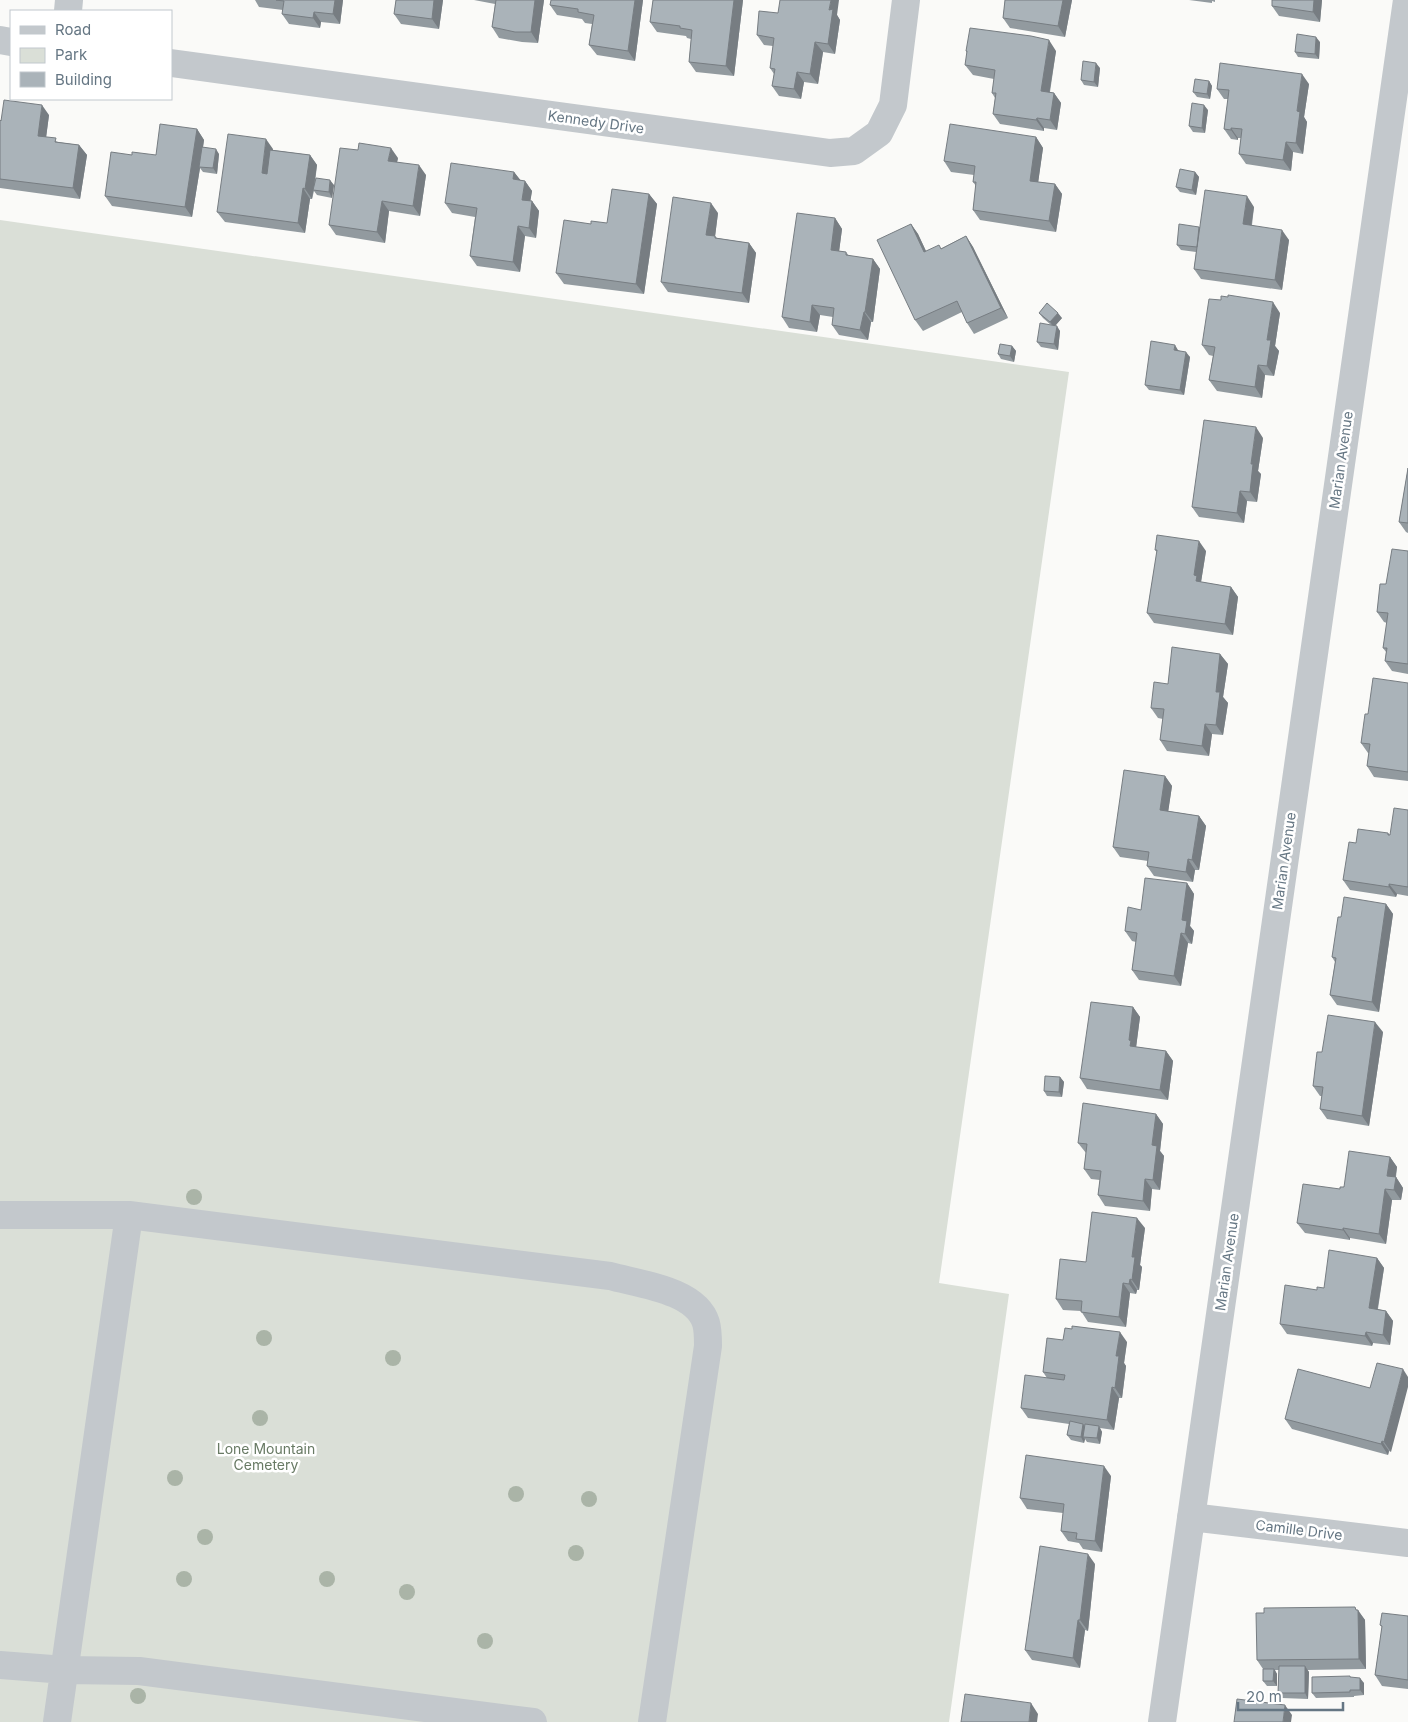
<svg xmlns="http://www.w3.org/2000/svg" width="1408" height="1722" font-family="Inter,sans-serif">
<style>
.green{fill:#dadfd7}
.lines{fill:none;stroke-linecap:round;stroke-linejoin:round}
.minor{stroke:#c3c8cc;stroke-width:28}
.tree{fill:#aab4a7}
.wall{fill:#929a9f}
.shaded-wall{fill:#777d82}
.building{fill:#aab3b9;stroke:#777d82}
.labels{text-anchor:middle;stroke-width:5;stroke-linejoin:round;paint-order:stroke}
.street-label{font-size:14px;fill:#657683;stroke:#fff}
.park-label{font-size:14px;fill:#687a64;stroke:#fff}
</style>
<rect width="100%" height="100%" fill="#fafaf8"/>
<path class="green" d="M0 220 1069 372 939 1283 1009 1294 949 1722H0Z"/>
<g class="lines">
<path class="minor" d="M68 11 69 0
M0 40 11 42
M171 63 830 153 854 151 879 133 893 105 906 0
M0 1215H129L57 1722
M129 1215 610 1276C639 1284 696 1290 706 1323 708 1330 708 1339 708 1346L652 1722
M1191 1517 1408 1543
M0 1665 65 1670 139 1671 533 1722
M1162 1722 1407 0"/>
</g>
<g class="tree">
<circle cx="194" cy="1197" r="8"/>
<circle cx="264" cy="1338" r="8"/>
<circle cx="393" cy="1358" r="8"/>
<circle cx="260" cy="1418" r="8"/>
<circle cx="175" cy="1478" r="8"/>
<circle cx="516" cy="1494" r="8"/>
<circle cx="589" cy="1499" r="8"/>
<circle cx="205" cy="1537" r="8"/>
<circle cx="576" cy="1553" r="8"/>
<circle cx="184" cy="1579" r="8"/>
<circle cx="327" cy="1579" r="8"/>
<circle cx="407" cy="1592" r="8"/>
<circle cx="485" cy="1641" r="8"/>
<circle cx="138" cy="1696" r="8"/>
</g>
<path class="wall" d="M255 0H343L340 24 321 22 320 28 289 24 282 14 283 10 259 7Z
M396 0H443L439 29 401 24 394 14Z
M474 0H544L538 43 522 42 499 38 492 27 495 4Z
M643 0 635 61 597 55 589 45 592 24 585 23 582 19 557 15 550 5Z
M653 0H743L734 76 696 72 689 62 691 39 687 38 686 36 657 32 650 22Z
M1005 0H1072L1065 37 1010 28 1003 18Z
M1189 0H1215V2L1212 1V3Z
M1272 0H1322L1320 22 1279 16 1272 6Z
M778 13 837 15 840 20 835 54 823 52 818 84 804 82 801 99 779 96 772 86 774 74 770 68 773 46 764 45 757 35Z
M1320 42 1319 59 1298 57 1295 52Z
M966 51H1056L1050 92 1054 93 1061 103 1057 130 1044 128V131L1000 124 993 114 995 98 992 93 994 79 973 75 965 65 967 53Z
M1100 68 1098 87 1084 85 1081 80Z
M1209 81 1212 86 1210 99 1197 97 1193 92Z
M1309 84 1304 117 1307 122 1303 154 1293 152 1291 171 1246 164 1239 154 1241 138H1238V140L1231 139 1224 129 1228 99H1224L1217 89Z
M1208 110 1205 133 1193 132 1189 126Z
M49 115 46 137 58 142 79 145 87 155 80 199 0 188V120Z
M197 129 204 140 203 147 219 154 217 174 203 172 200 168 192 217 112 206 105 196 132 155H156Z
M1036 137 1043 148 1038 182 1055 184 1062 194 1056 232 980 220 973 210 976 186 973 182 974 175 951 172 944 161Z
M273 149V150L310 155 317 165 315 183 334 185 332 198 317 195 314 191 312 199H310L305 233 225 222 217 212Z
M398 158 397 162 426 175 420 216 389 211 385 243 336 235 329 225Z
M514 172 520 180 525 181 532 191 530 201H532L539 211 536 238 525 236 520 272 477 266 470 256 475 217 452 213 445 203Z
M1195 172 1199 177 1196 195 1180 192 1176 187Z
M649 194 657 204 644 294 564 284 556 273 591 224 607 223Z
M1254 207 1252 225 1289 240 1282 290 1201 279 1194 269 1196 252 1181 250 1177 245 1199 227H1200Z
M718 213 715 236 717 238 749 243 756 253 749 303 668 292 661 282Z
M835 218 842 229 839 251 846 252 849 256 873 259 880 269 873 322H871L868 340 839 335 832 325 833 317 820 315 817 332 789 328 782 317Z
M911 224 918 234 926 251 942 248 966 236 973 247 1008 318 974 334 967 323 962 312 923 331 915 320Z
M1039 313 1062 318 1055 326 1060 331 1058 350 1041 347 1037 342 1051 325 1043 318Z
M1280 313 1275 346 1279 351 1274 376 1265 375 1262 398 1217 391 1209 380 1213 356 1209 355 1202 345Z
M1012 346 1016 351 1014 362 1001 359 998 354Z
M1178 350 1190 357 1184 395 1149 390 1145 385Z
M1263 438 1258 471 1261 474 1257 502 1247 501 1244 523 1199 517 1192 507Z
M1408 468V533L1406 532 1399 522Z
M1155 550 1206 551 1201 582 1231 587 1238 597 1233 635 1154 623 1147 613 1157 552Z
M1408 551V674L1392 671 1385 661 1386 652 1383 648 1387 623 1384 622 1377 612 1386 584Z
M1220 654 1228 664 1223 697 1228 703 1223 735 1212 734 1209 756 1167 751 1160 740 1163 719 1158 718 1151 708 1168 684Z
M1408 683V781L1374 777 1367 766 1369 753H1368L1361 743 1368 714Z
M1165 776 1172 786 1168 811 1199 816 1206 826 1199 870H1195L1193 882 1154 876 1147 866 1148 861 1120 857 1113 847Z
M1408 810V896L1397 894 1396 897 1350 890 1343 880 1356 843 1388 833 1390 835Z
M1187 883 1194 894 1190 926 1194 931 1192 944 1188 943 1181 986 1139 980 1132 970 1136 942 1132 941 1125 931 1141 910Z
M1386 904 1393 914 1379 1012 1337 1005 1330 995 1335 962 1332 957 1341 917Z
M1133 1007 1140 1017 1136 1047 1166 1051 1173 1061 1168 1100 1087 1089 1080 1078Z
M1383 1032 1369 1126 1327 1119 1320 1109 1322 1096H1320L1313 1086 1322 1052Z
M1060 1077 1064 1082 1062 1097 1047 1096 1044 1091Z
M1156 1114 1163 1124 1160 1151 1164 1156 1160 1190 1152 1189 1150 1211 1105 1206 1098 1195 1100 1180 1091 1179 1084 1169 1086 1153 1078 1143Z
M1390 1157 1397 1167 1396 1177 1403 1188 1401 1200H1392L1386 1244 1350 1238V1240L1305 1233 1297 1223 1340 1189Z
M1145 1228 1140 1265 1142 1267 1139 1290H1137L1136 1294 1130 1293 1126 1327 1088 1322 1081 1311 1063 1310 1056 1299 1086 1262Z
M1377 1258 1384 1268 1378 1309 1386 1311 1393 1321 1390 1345 1373 1343 1372 1346 1287 1334 1280 1324 1317 1290 1324 1288Z
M1063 1340 1127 1342 1124 1363 1126 1366 1122 1398H1119L1114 1430 1100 1428 1102 1432 1100 1444 1087 1442 1085 1439 1084 1443 1071 1440 1067 1435 1069 1424 1028 1418 1021 1408 1047 1378 1043 1372Z
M1370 1388 1391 1452 1389 1451 1388 1455 1292 1429 1285 1419Z
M1111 1476 1102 1552 1083 1549 1079 1543 1068 1541 1061 1531 1063 1513 1027 1509 1020 1498Z
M1095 1564 1088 1631 1085 1630 1080 1668 1032 1660 1025 1650Z
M1357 1610 1365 1620 1366 1669 1307 1670 1309 1672 1308 1699 1282 1698 1278 1693 1279 1670H1275L1277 1674V1686H1267L1263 1681V1669L1257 1660Z
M1408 1616V1689L1382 1686 1375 1675 1382 1627 1380 1625Z
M1351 1678 1364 1683V1695L1354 1696V1697L1316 1698 1312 1693Z"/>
<path class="shaded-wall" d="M335 0H343L340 24 333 14Z
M434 0H443L439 29 432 19Z
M535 0H544L538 43 531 32Z
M635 0H643L635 61 628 51Z
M734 0H743L734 76 726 66Z
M831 0H839L837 15 840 20 835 54 828 44 829 10Z
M1063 0H1072L1065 37 1058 26Z
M1314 0H1322L1320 22 1313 12Z
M314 12 321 22 320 28 313 18Z
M1316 37 1320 42 1319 59 1315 54Z
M1049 40 1056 51 1048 101 1041 91Z
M815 42 823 52 818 84 810 74Z
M1096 63 1100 68 1098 87 1094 82Z
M797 72 804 82 801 99 794 89Z
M1302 74 1309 84 1304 117 1307 122 1303 154 1296 143 1297 111Z
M1209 81 1212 86 1210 99 1207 94Z
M1054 93 1061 103 1057 130 1050 120Z
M42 105 49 115 45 146 38 136Z
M1204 105 1208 110 1205 133 1202 128Z
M1037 118 1044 128V131L1036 120Z
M1231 128 1238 138V140L1231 130Z
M197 129 204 140 200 167H199L200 168 192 217 185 207Z
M1036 137 1043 148 1037 191 1030 181Z
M266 139 273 149 269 183 262 173Z
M1286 142 1293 152 1291 171 1283 160Z
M79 145 87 155 80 199 73 188Z
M391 148 398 158 395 171 388 161Z
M216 149 219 154 217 174 213 168Z
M310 155 317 165 312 199 305 189Z
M419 165 426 175 420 216 413 206Z
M514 172 522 182 513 179Z
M1195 172 1199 177 1196 195 1192 190Z
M330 180 334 185 332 198 329 192Z
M525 181 532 191 529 210 522 200Z
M1055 184 1062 194 1056 232 1049 221Z
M303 188 310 199 305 233 298 223Z
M649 194 657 204 644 294 636 284Z
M1247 196 1254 207 1250 234 1243 224Z
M382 201 389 211 385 243 377 232Z
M532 201 539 211 536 238 529 228Z
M711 203 718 213 714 245 706 235Z
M835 218 842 229 838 260 831 250Z
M911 224 918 234 931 262 924 252Z
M518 226 525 236 520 272 513 262Z
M1282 230 1289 240 1282 290 1275 280Z
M966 236 973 247 1008 318 1001 308Z
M749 243 756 253 749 303 742 293Z
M873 259 880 269 873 322 865 312Z
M1273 302 1280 313 1275 346 1279 351 1274 376 1267 366V340Z
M812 305 820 315 817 332 810 322Z
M864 312 871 322 868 340 860 330Z
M1058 313 1062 318 1054 327 1050 322Z
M1057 326 1060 331 1058 350 1054 344Z
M1175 345 1178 350V355L1174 350Z
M1012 346 1016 351 1014 362 1010 356Z
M1186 352 1190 357 1184 395 1180 390Z
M1258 365 1265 375 1262 398 1255 387Z
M1256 427 1263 438 1258 471 1261 474 1257 502 1250 492 1251 464Z
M1240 491 1247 501 1244 523 1237 513Z
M1199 541 1206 551 1201 582 1204 586 1196 581 1194 575Z
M1231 587 1238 597 1233 635 1225 624Z
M1220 654 1228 664 1223 697 1228 703 1223 735 1216 725V692Z
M1205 724 1212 734 1209 756 1202 746Z
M1165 776 1172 786 1167 820 1160 810Z
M1199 816 1206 826 1199 870 1192 860Z
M1188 859 1195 870 1193 882 1186 872Z
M1187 883 1194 894 1190 926 1194 931 1192 944 1185 934 1182 920Z
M1389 884 1397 894 1396 897 1389 887Z
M1386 904 1393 914 1379 1012 1372 1002Z
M1181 933 1188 943 1181 986 1174 976Z
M1133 1007 1140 1017 1136 1048 1130 1046 1129 1040Z
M1375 1022 1383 1032 1369 1126 1362 1116Z
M1166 1051 1173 1061 1168 1100 1160 1090Z
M1060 1077 1064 1082 1062 1097 1059 1092Z
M1156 1114 1163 1124 1160 1151 1164 1156 1160 1190 1153 1180 1152 1145Z
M1390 1157 1397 1167 1394 1186 1387 1176Z
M1396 1177 1403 1188 1401 1200 1394 1190Z
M1145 1179 1152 1189 1150 1211 1143 1201Z
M1385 1189 1392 1200 1386 1244 1379 1234Z
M1137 1218 1145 1228 1140 1265 1142 1267 1139 1290 1132 1280V1257Z
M1343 1228 1350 1238V1240L1343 1230Z
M1377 1258 1384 1268 1376 1318 1369 1308Z
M1130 1279 1137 1290 1136 1294 1129 1284Z
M1123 1283 1130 1293 1126 1327 1119 1317Z
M1386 1311 1393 1321 1390 1345 1383 1335Z
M1120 1332 1127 1342 1124 1363 1126 1366 1122 1398 1115 1388 1116 1356Z
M1366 1332 1373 1343 1372 1346 1365 1336Z
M1403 1369 1408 1377V1387L1391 1452 1384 1442Z
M1112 1387 1119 1398 1114 1430 1107 1420Z
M1083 1424 1086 1429 1083 1437 1085 1439 1084 1443 1081 1437Z
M1099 1426 1102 1432 1100 1444 1097 1438Z
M1382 1441 1389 1451 1388 1455 1381 1444Z
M1104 1466 1111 1476 1102 1552 1095 1541Z
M1088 1554 1095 1564 1088 1631 1080 1620Z
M1355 1607 1358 1613V1610L1365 1620 1366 1669 1359 1659 1356 1610Z
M1078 1620 1085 1630 1080 1668 1073 1658Z
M1305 1666 1309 1672 1308 1699 1305 1693Z
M1274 1669 1277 1674V1686L1273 1681Z
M1360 1678 1364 1683V1695L1360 1690Z
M1031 1703 1038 1714 1037 1722H1029Z
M1285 1705 1292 1715 1291 1722H1283Z"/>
<path class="building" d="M276 0H335L333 14 314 12 313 18 282 14 284 1Z
M396 0H434L432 19 394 14Z
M496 0H535L531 32H515L492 27Z
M551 0H635L628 51 589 45 594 15 578 12V9L550 5Z
M653 0H734L726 66 689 62 692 30 680 28V26L650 22Z
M780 0H831L829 10 833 9 828 44 815 42 810 74 797 72 794 89 772 86 775 69 770 68 774 38 757 35 759 11 778 13Z
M1005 0H1063L1058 26 1003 18Z
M1272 0H1314L1313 12 1272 6Z
M970 28 1031 36 1049 40 1041 91 1054 93 1050 120 1037 118 1036 120 993 114 996 93H992L995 70 965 65 967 51H966Z
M1297 34 1316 37 1315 54 1295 52Z
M1083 61 1096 63 1094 82 1081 80Z
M1220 63 1302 74 1297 111 1300 112 1296 143 1286 142 1283 160 1239 154 1242 129 1231 128V130L1224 129 1229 90 1217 89Z
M1195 79 1209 81 1207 94 1193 92Z
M4 100 42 105 38 136 56 138 55 142 79 145 73 188 0 179V120L1 121Z
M1192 103 1204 105 1202 128 1189 126Z
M160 124 197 129 185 207 105 196 111 152 132 155V152L156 155Z
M950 124 1036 137 1030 181 1055 184 1049 221 973 210 976 182H973L975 166 944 161Z
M228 134 266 139 262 173 267 174 270 150 310 155 305 189 303 188 298 223 217 212Z
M359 143 391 148 388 161 419 165 413 206 382 201 377 232 329 225 340 148 358 150Z
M202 147 216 149 213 168 199 167Z
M451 163 514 172 513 179 525 181 522 200 532 201 529 228 518 226 513 262 470 256 477 208 445 203Z
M1180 169 1195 172 1192 190 1176 187Z
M316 178 330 180 329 192 313 190Z
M612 189 649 194 636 284 556 273 564 220 591 224V221L607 223Z
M1205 190 1247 196 1243 224 1282 230 1275 280 1194 269Z
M673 197 711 203 706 235 715 236V238L749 243 742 293 661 282Z
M797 213 835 218 831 250 846 252V255L873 259 865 312H864L860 330 832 325 834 308 812 305 810 322 782 317Z
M911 224 924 252 939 245 941 249 966 236 1001 308 967 323 957 301 915 320 877 240Z
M1179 224 1199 227 1197 247 1177 245Z
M1228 295 1273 302 1267 340H1271L1267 366 1258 365 1255 387 1209 380 1215 347 1202 345 1209 299 1221 300V296L1228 297Z
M1047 303 1058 313 1050 322 1039 313Z
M1040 323 1057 326 1054 344 1037 342Z
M1151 341 1175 345 1174 350 1186 352 1180 390 1145 385Z
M1000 344 1012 346 1010 356 998 354Z
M1204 420 1256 427 1251 464H1253L1250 492 1240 491 1237 513 1192 507Z
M1408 468V523L1399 522Z
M1157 535 1199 541 1194 575 1197 576 1196 581 1231 587 1225 624 1147 613 1157 550H1155Z
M1392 549 1408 551V664L1385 661 1387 648H1383L1388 613 1377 612 1380 584H1386Z
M1172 647 1220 654 1216 692H1220L1216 725 1205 724 1202 746 1160 740 1164 709 1151 708 1154 682 1168 684Z
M1373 678 1408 683V772L1367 766 1370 744 1361 743 1365 714H1368Z
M1124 770 1165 776 1160 810 1199 816 1192 860 1188 859 1186 872 1147 866 1149 852 1113 847Z
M1394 808 1408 810V887L1389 884V887L1343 880 1349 842 1356 843 1358 829 1388 833V835H1390Z
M1145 878 1187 883 1182 920 1187 921 1185 934 1181 933 1174 976 1132 970 1137 933 1125 931 1128 907 1141 910Z
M1344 897 1386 904 1372 1002 1330 995 1336 958 1332 957 1338 917H1341Z
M1091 1002 1133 1007 1129 1040 1131 1041 1130 1046 1166 1051 1160 1090 1080 1078Z
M1328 1015 1375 1022 1362 1116 1320 1109 1323 1087 1313 1086 1317 1052H1322Z
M1045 1076 1060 1077 1059 1092 1044 1091Z
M1083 1103 1156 1114 1152 1145 1157 1146 1153 1180 1145 1179 1143 1201 1098 1195 1101 1171 1084 1169 1087 1144 1078 1143Z
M1349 1151 1390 1157 1387 1176 1396 1177 1394 1190 1385 1189 1379 1234 1343 1228V1230L1297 1223 1303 1184 1340 1189V1187H1344Z
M1092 1212 1137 1218 1132 1257H1135L1132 1280 1130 1279 1129 1284 1123 1283 1119 1317 1081 1312 1082 1301 1056 1299 1060 1259 1086 1262Z
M1329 1250 1377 1258 1369 1308 1386 1311 1383 1335 1366 1332 1365 1336 1280 1324 1285 1285 1317 1290V1287L1324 1288Z
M1072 1326 1120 1332 1116 1356H1119L1115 1388 1112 1387 1107 1420 1021 1408 1025 1375 1064 1380 1065 1375 1043 1372 1047 1338 1063 1340 1065 1328 1072 1329Z
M1377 1363 1403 1369 1384 1442 1382 1441 1381 1444 1285 1419 1298 1369 1370 1388Z
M1070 1421 1083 1424 1081 1437 1067 1435Z
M1085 1424 1099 1426 1097 1438 1083 1437Z
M1026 1455 1104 1466 1095 1541 1076 1539 1077 1533 1061 1531 1064 1504 1020 1498Z
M1040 1546 1088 1554 1080 1620H1078L1073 1658 1025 1650Z
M1355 1607 1356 1610H1358L1359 1659 1257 1660 1256 1613H1264V1608Z
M1382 1613 1408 1616V1680L1375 1675 1382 1626 1380 1625Z
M1279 1666H1305V1693H1278Z
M1263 1669H1274L1273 1681H1263Z
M1350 1676V1677L1360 1678V1690H1350V1692L1312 1693V1677Z
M965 1694 1031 1703 1029 1722H961Z
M1237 1699 1285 1705 1283 1722H1234Z"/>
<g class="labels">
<g class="street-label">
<text transform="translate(596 122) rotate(8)" y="5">Kennedy Drive</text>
<text transform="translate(1341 460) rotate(-82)" y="5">Marian Avenue</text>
<text transform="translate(1284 861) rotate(-82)" y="5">Marian Avenue</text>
<text transform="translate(1227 1262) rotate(-82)" y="5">Marian Avenue</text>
<text transform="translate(1299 1530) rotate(7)" y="5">Camille Drive</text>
</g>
<g class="park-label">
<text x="266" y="1454">Lone Mountain<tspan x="266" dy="16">Cemetery</tspan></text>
</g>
</g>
<rect x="10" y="10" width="162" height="90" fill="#ffffff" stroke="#c1c8cd"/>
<rect x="20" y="26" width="25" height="8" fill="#c3c8cc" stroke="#c1c8cd"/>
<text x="55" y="35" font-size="15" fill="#657683">Road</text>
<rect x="20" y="48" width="25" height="15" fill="#dadfd7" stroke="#c1c8cd"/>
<text x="55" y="60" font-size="15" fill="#657683">Park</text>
<rect x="20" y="72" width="25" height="15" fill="#aab3b9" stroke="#c1c8cd"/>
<text x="55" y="85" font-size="15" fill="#657683">Building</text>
<path d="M1238 1702v8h105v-8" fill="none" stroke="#657683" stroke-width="2.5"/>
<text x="1246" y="1702" font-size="15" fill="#657683" stroke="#ffffff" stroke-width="4" paint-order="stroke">20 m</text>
</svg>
